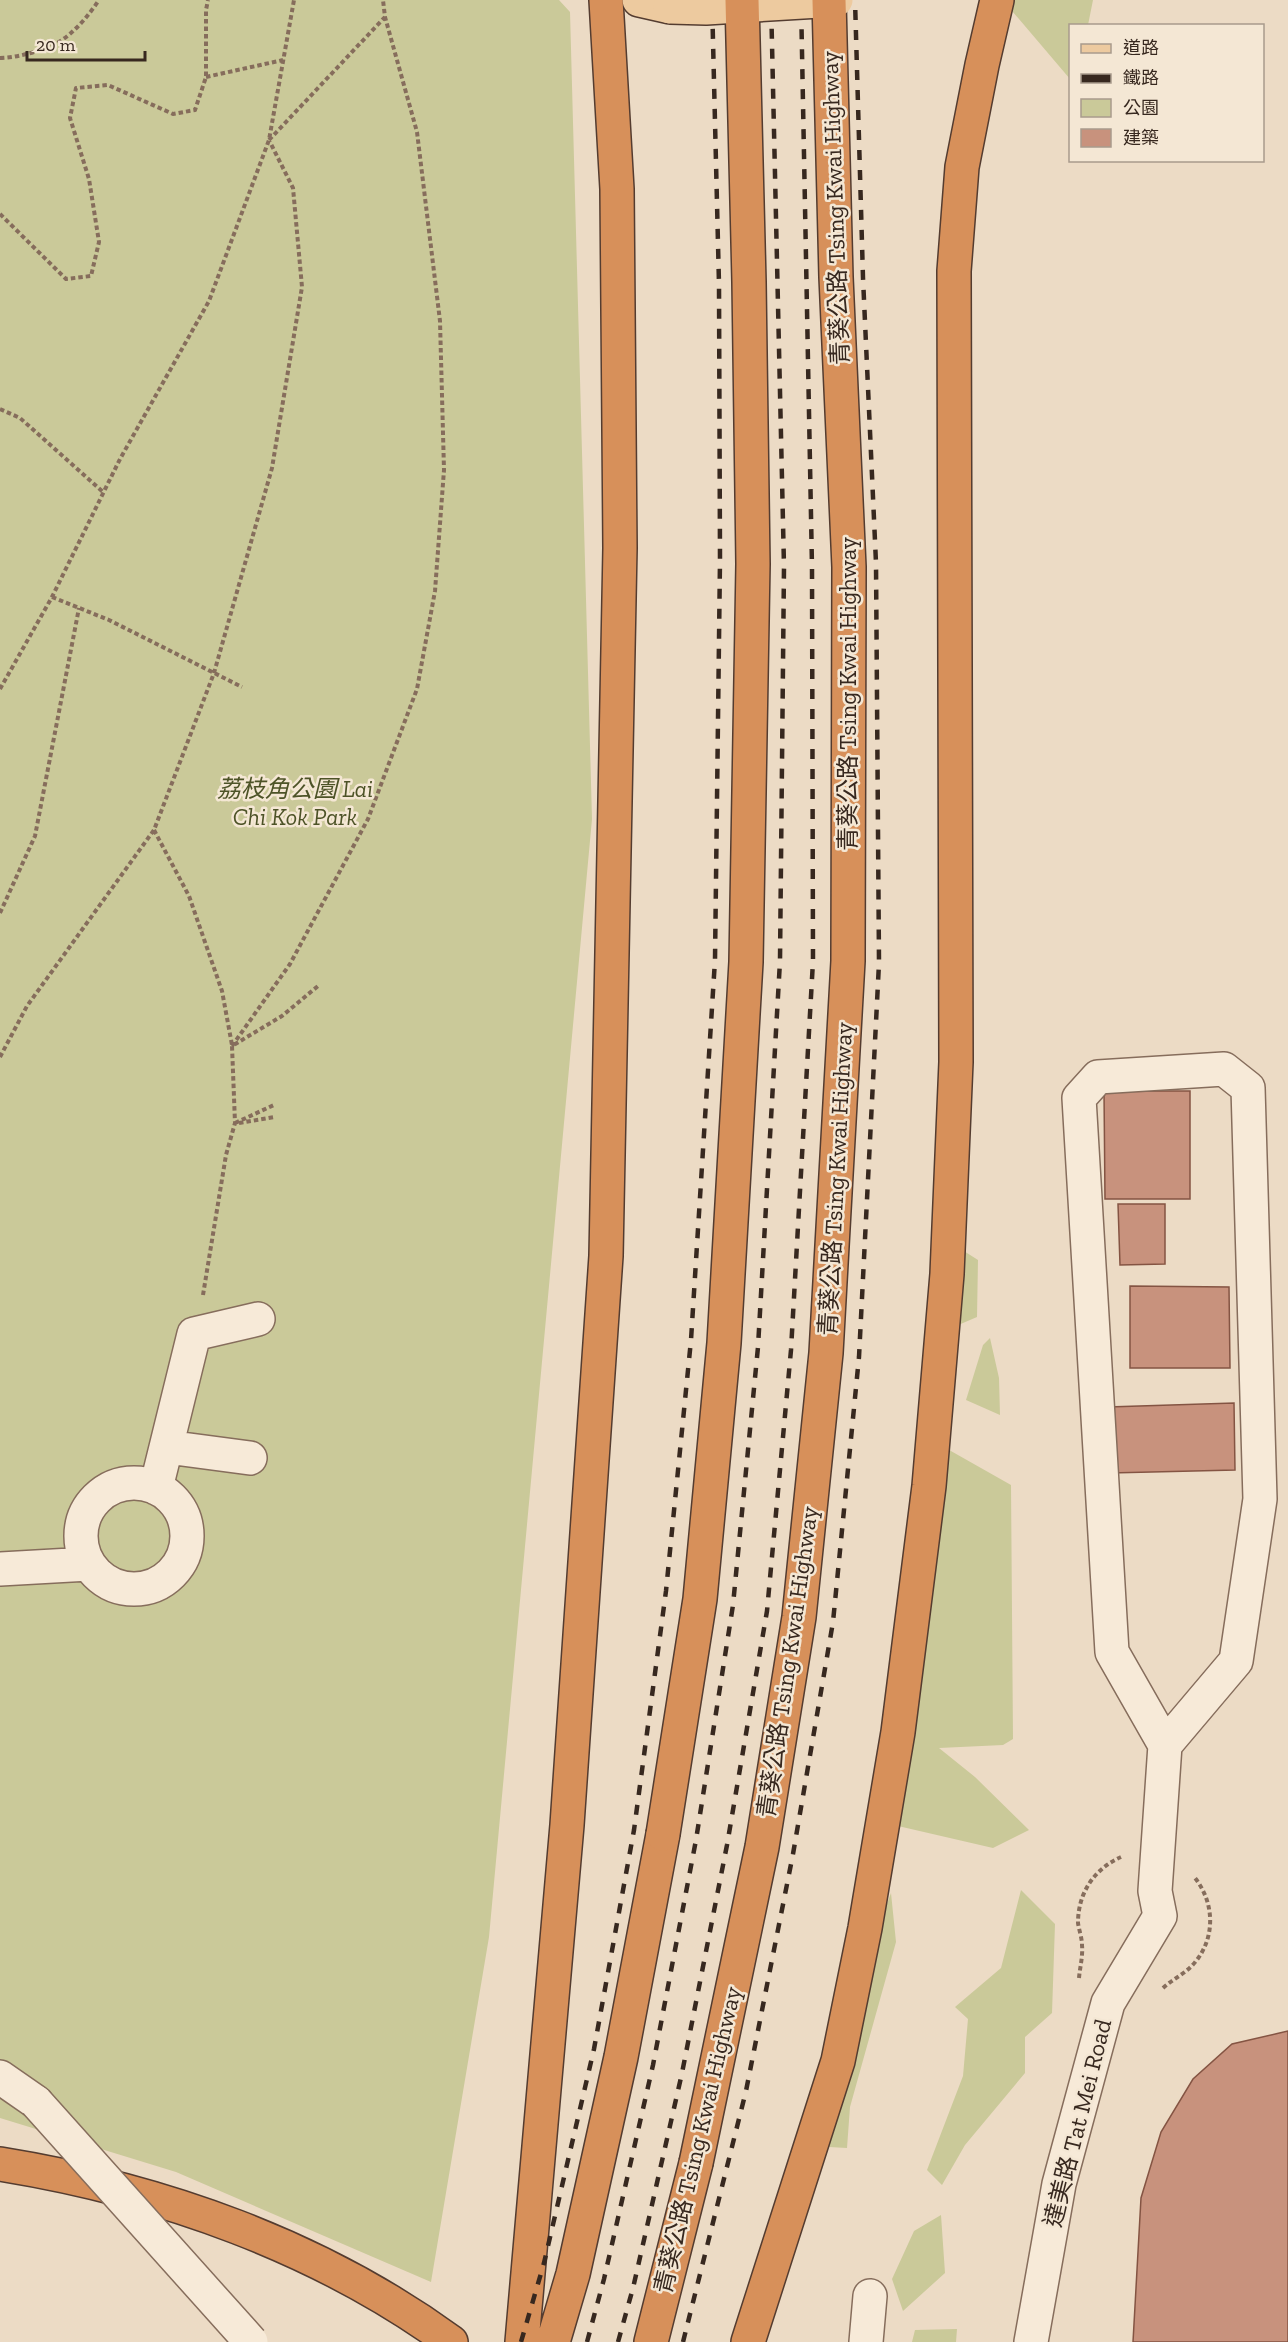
<svg xmlns="http://www.w3.org/2000/svg" width="1288" height="2342" font-family="'Zilla Slab','Noto Sans TC',serif">
<style>
.green{fill:#cac999}
.building{fill:#c8927d;stroke:#845443;stroke-width:1.5}
.lines{fill:none;stroke-linecap:round;stroke-linejoin:round}
.minor-casing{stroke:#866d5c;stroke-width:36}
.major-casing{stroke:#543c30;stroke-width:36}
.highway-casing{stroke:#543c30;stroke-width:36}
.path{stroke:#866d5c;stroke-width:4;stroke-dasharray:4.5 3;stroke-linecap:butt}
.minor{stroke:#f7ead8;stroke-width:33}
.major{stroke:#edca9f;stroke-width:33}
.highway{stroke:#d7905a;stroke-width:33}
.rail{stroke:#37281f;stroke-width:4.5;stroke-dasharray:10 10;stroke-linecap:butt}
.minor-bridge-casing{stroke:#866d5c;stroke-width:36;stroke-linecap:butt}
.major-bridge-casing{stroke:#543c30;stroke-width:36;stroke-linecap:butt}
.highway-bridge-casing{stroke:#543c30;stroke-width:36;stroke-linecap:butt}
.minor-bridge{stroke:#f7ead8;stroke-width:33}
.major-bridge{stroke:#edca9f;stroke-width:33}
.highway-bridge{stroke:#d7905a;stroke-width:33}
.labels{text-anchor:middle;stroke-width:5;stroke-linejoin:round;paint-order:stroke}
.street-label{font-size:24px;fill:#37281f;stroke:#f4e7d4}
.park-label{font-size:24px;font-style:italic;fill:#4d5327;stroke:#f4e7d4}
</style>
<rect width="100%" height="100%" fill="#ecdbc5"/>
<path class="green" d="M0 0H559L570 12 592 819 489 1937 431 2282 176 2172 0 2118Z
M1010 0H1093L1088 25 1070 26V79L1007 5Z
M956 1246 978 1260 977 1317 949 1329Z
M990 1338 999 1378 1000 1415 966 1400 983 1345Z
M935 1442 1011 1485 1013 1739 1003 1745 939 1748 975 1777 1029 1830 993 1848 898 1826Z
M1021 1890 1055 1924 1052 2013 1025 2037V2073L965 2145 942 2185 927 2170 963 2076 968 2019 955 2007 1001 1968Z
M891 1893 896 1942 850 2107 847 2148 829 2147 843 2023Z
M941 2215 945 2273 903 2311 892 2279 914 2231Z
M957 2329 956 2342H912L915 2330Z"/>
<path class="building" d="M1104 1091H1190V1199H1105Z
M1118 1204H1165V1264L1120 1265Z
M1130 1286 1229 1287 1230 1368H1130Z
M1234 1403 1235 1470 1110 1473 1108 1407Z
M1288 2031V2342H1133L1141 2198 1161 2132 1193 2079 1232 2044Z"/>
<g class="lines">
<defs>
<path id="minor" d="M167 1447 250 1458
M81 1536a53 53 0 1 1 106 0a53 53 0 1 1-106 0Z
M156 1488 194 1334 258 1319
M0 1569 89 1564
M0 2077 36 2102
M866 2342 870 2296
M1031 2342 1059 2184 1108 2003 1160 1916 1155 1891 1165 1745 1112 1652 1079 1098 1098 1077 1224 1069 1248 1088 1260 1499 1236 1661 1165 1745"/>
<path id="major" d="M639 0 670 7"/>
<path id="highway" d="M0 2164C161 2190 319 2246 451 2342
M522 2342 567 1825 606 1256 620 548 617 189 606 0
M553 2342 573 2274 621 2057 663 1834
M651 2342 696 2163
M748 2342 838 2061 865 1928 898 1732 929 1486 947 1274 956 1062 954 271 962 167 982 65 997 0"/>
</defs>
<use href="#minor" class="minor-casing"/>
<use href="#major" class="major-casing"/>
<use href="#highway" class="highway-casing"/>
<path class="path" d="M0 58C16 58 46 50 59 42 75 32 89 15 99 0
M206 77 283 60
M269 140 385 17
M0 214 66 279 91 276 99 242 89 179 70 118 76 88 108 85 173 114 195 110 206 77V10L208 0
M0 409 20 418 103 492
M52 597 109 620 242 687
M0 689 52 597 120 459 209 301 269 140 294 0
M154 830 189 896 222 991 232 1045
M0 913 35 836 79 608
M232 1046 290 964 368 819 417 689 435 591 444 470 440 321 417 132 385 17 383 0
M0 1057 27 1006 154 830 214 673 272 468 302 287 293 188 269 140
M235 1123 274 1105
M239 1123 275 1117
M203 1295 226 1155 235 1123 232 1046 282 1016 318 986
M1079 1978C1080 1967 1083 1956 1082 1945 1082 1938 1079 1930 1078 1923 1078 1893 1094 1869 1121 1857
M1163 1988C1174 1978 1187 1973 1196 1961 1216 1936 1214 1902 1195 1878"/>
<use href="#minor" class="minor"/>
<use href="#major" class="major"/>
<use href="#highway" class="highway"/>
<path class="rail" d="M521 2342 544 2263 594 2049 634 1830 666 1591 691 1340 715 960 720 560 719 284 712 0
M587 2342 604 2279 653 2065 696 1840 733 1605 758 1347 780 961 784 566 771 0
M618 2342 633 2288 682 2073 727 1845 767 1611 791 1350 813 961 812 567 801 0
M683 2342 746 2091 793 1854 833 1622 859 1357 879 963 876 563 863 278 855 0"/>
<defs>
<path id="minor-bridge" d="M36 2102 251 2342"/>
<path id="major-bridge" d="M670 7 706 8 836 0"/>
<path id="highway-bridge" d="M663 1834 700 1599 724 1343 746 962 753 564 749 282 742 0
M696 2163 762 1847 799 1617 826 1353 848 961 849 567 836 277 829 0"/>
</defs>
<use href="#minor-bridge" class="minor-bridge-casing"/>
<use href="#major-bridge" class="major-bridge-casing"/>
<use href="#highway-bridge" class="highway-bridge-casing"/>
<use href="#minor-bridge" class="minor-bridge"/>
<use href="#major-bridge" class="major-bridge"/>
<use href="#highway-bridge" class="highway-bridge"/>
</g>
<g class="labels">
<g class="street-label">
<text transform="translate(835 208) rotate(-92)" y="8">青葵公路 Tsing Kwai Highway</text>
<text transform="translate(848 694) rotate(-90)" y="8">青葵公路 Tsing Kwai Highway</text>
<text transform="translate(836 1179) rotate(-87)" y="8">青葵公路 Tsing Kwai Highway</text>
<text transform="translate(788 1662) rotate(-82)" y="8">青葵公路 Tsing Kwai Highway</text>
<text transform="translate(1078 2123) rotate(-76)" y="8">達美路 Tat Mei Road</text>
<text transform="translate(698 2140) rotate(-77)" y="8">青葵公路 Tsing Kwai Highway</text>
</g>
<g class="park-label">
<text x="295" y="797">荔枝角公園 Lai<tspan x="295" dy="28">Chi Kok Park</tspan></text>
</g>
</g>
<rect x="1069" y="24" width="195" height="138" fill="#f4e7d4" stroke="#a89b8c" stroke-width="1.5"/>
<rect x="1081" y="44" width="30" height="9" fill="#edca9f" stroke="#a89b8c" stroke-width="1.5"/>
<text x="1123" y="54" font-size="18" fill="#37281f">道路</text>
<rect x="1081" y="74" width="30" height="9" fill="#37281f" stroke="#a89b8c" stroke-width="1.5"/>
<text x="1123" y="84" font-size="18" fill="#37281f">鐵路</text>
<rect x="1081" y="99" width="30" height="18" fill="#cac999" stroke="#a89b8c" stroke-width="1.5"/>
<text x="1123" y="114" font-size="18" fill="#37281f">公園</text>
<rect x="1081" y="129" width="30" height="18" fill="#c8927d" stroke="#a89b8c" stroke-width="1.5"/>
<text x="1123" y="144" font-size="18" fill="#37281f">建築</text>
<path d="M27 51v9h118v-9" fill="none" stroke="#37281f" stroke-width="3"/>
<text x="36" y="51" font-size="18" fill="#37281f" stroke="#f4e7d4" stroke-width="4.5" paint-order="stroke">20 m</text>
</svg>
